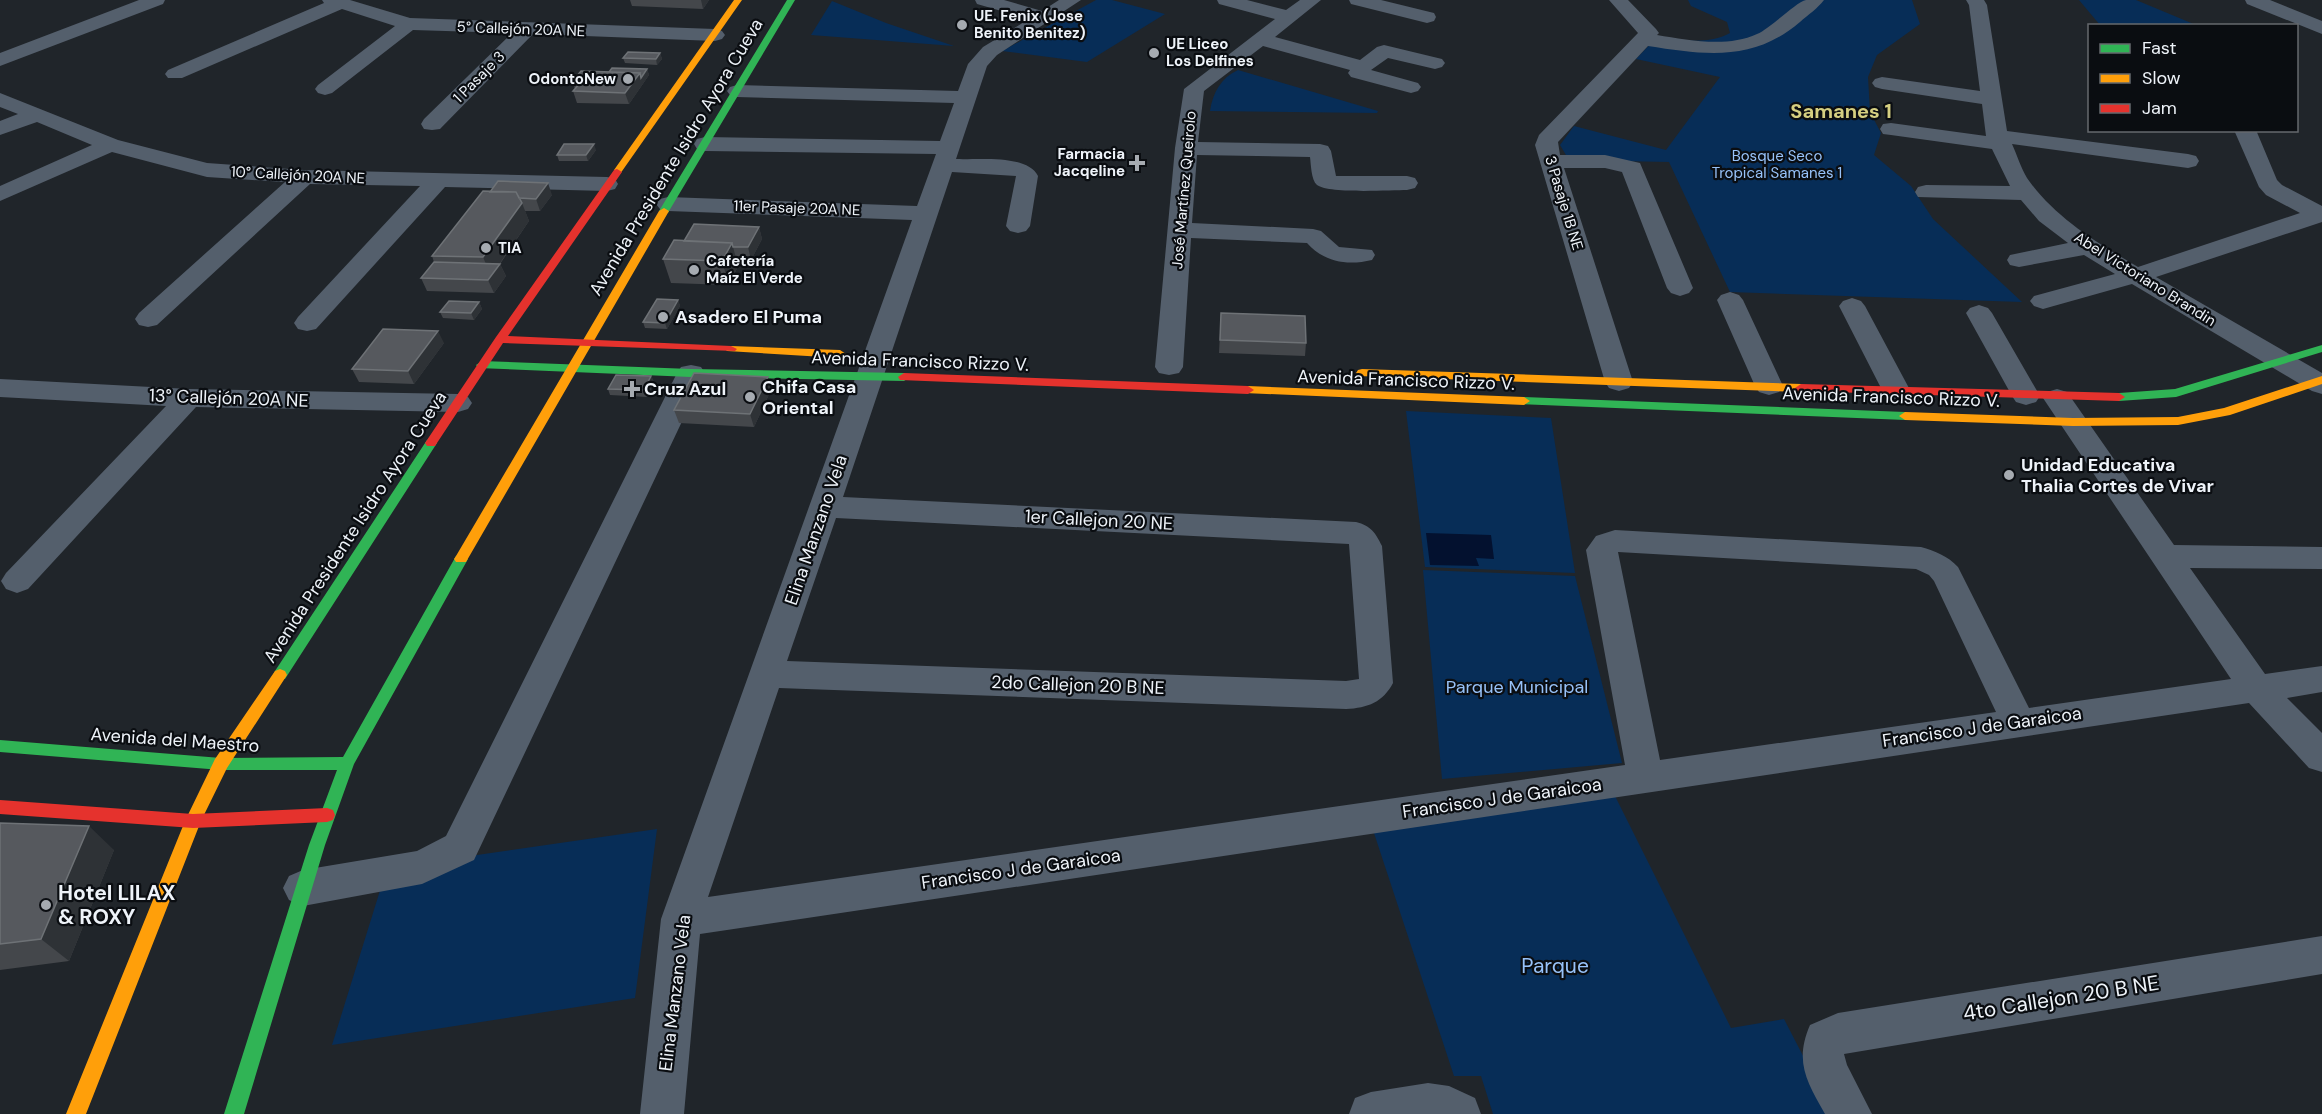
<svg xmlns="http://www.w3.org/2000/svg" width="2322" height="1114" font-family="'DM Sans',sans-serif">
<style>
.green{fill:#072d57}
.water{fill:#03112f}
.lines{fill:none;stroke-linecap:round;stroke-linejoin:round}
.street{fill:#545f6c;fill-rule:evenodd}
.fast{fill:#30b455;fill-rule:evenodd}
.slow{fill:#ff9f0a;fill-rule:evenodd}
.jam{fill:#e5322d;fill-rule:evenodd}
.wall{fill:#44474b}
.shaded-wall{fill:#2e3236}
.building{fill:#56595e;stroke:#6e7276;stroke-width:1.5}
.poi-dot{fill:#a6abb1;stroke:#0a0d11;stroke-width:2}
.labels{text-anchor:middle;stroke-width:4.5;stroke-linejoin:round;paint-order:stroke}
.far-poi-label{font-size:15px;font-weight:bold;fill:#eef3f9;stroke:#0a0d11;text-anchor:start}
.far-street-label{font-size:15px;fill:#eef3f9;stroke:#0a0d11}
.far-park-label{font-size:15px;fill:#97c2f9;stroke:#0a0d11}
.street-label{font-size:18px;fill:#eef3f9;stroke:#0a0d11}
.poi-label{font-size:18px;font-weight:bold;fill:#eef3f9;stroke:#0a0d11;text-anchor:start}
.park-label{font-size:18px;fill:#97c2f9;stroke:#0a0d11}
.far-district-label{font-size:20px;font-weight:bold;fill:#d5cf81;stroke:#0a0d11}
.near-poi-label{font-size:21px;font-weight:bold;fill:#eef3f9;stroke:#0a0d11;text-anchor:start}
.near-park-label{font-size:21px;fill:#97c2f9;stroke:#0a0d11}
.near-street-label{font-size:21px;fill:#eef3f9;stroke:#0a0d11}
</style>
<rect width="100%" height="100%" fill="#20252a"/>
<path class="green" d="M1096 0H1112L1165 14 1087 62 1002 51Z
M1688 0H1912L1920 24 1877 55 1868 77 1870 112 1881 133 1874 155 1911 186 1933 219 2022 302 1730 292 1669 162 1569 160 1560 145 1574 126 1666 150 1720 77 1636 59 1657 37C1682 40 1708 45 1730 33L1727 22 1691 6Z
M2079 0H2136L2196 25H2100Z
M832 1 886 23 954 46 811 35Z
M1238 70 1378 111 1377 113 1210 111C1213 92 1221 78 1238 70Z
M1406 411 1551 418 1575 573 1425 567Z
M1423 570 1575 576 1622 763 1442 779Z
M1613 792 1731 1028 1784 1019 1833 1114H1493L1481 1076H1454L1373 830Z
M657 829 635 998 332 1045 387 868Z"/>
<path class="water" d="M1426 533 1491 535 1494 559 1476 558 1479 566 1430 565Z"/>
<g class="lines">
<path class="street" d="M139 0H165L163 4 0 66V53Z
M322 0H350L410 18 715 29 722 31 725 35 722 39 715 41 533 34 440 129 432 130 424 129 421 124 424 119 512 33 413 30 332 93 325 95 318 93 315 89 318 85 395 26 342 9 182 78H168L165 74 168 70 324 3Z
M975 0H1004L1042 11 1059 0H1081L997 55 987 66 956 159C979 160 1027 154 1038 176L1030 226 1026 231 1018 233 1010 231 1006 226 1016 176 952 172 843 497 1356 522C1371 526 1375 532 1382 546L1393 683C1383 702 1368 708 1346 709L779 688 708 897 1625 765 1586 550 1596 536 1615 530 1921 547C1935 551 1948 556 1958 567L2029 708 2231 679 2043 398 2047 392 2057 389 2067 392 2174 545 2322 547V569L2190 568 2265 674 2322 666V692L2287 698 2322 733V772L2309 768 2249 703 700 934 684 1114H640L661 919 912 220 668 211 660 209 656 204 660 199 668 197 917 206 936 154 705 151 697 149 694 144 697 139 705 137 940 141 954 103 737 97 730 95 727 91 730 87 737 85 958 91 968 64 983 47 1029 19 977 4ZM836 518 1349 544 1359 679 1346 681 787 661ZM1618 552 1916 569 1929 575 1934 581 1996 712 1660 760Z
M1217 0H1247L1286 10 1300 0H1321L1275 37 1360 60 1377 47 1384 45 1442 59 1445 63 1442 67 1435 69 1388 58 1371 70 1418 83 1421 87 1418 91 1411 93 1351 77 1348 73 1350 70 1263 46 1204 91 1198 142 1320 144 1328 146 1331 151 1336 176H1407L1415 178 1418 183 1415 188 1407 190C1390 190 1329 194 1317 185 1311 180 1311 164 1310 157L1197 155 1192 223 1313 229 1321 231 1339 247 1372 250 1375 255 1372 260C1347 266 1324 262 1307 243L1191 238 1183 367 1179 373 1169 375 1159 373 1155 367 1175 148 1184 89 1275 19 1219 4Z
M1349 0H1381L1434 13 1436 17 1434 21 1427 23 1351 4Z
M1609 0H1628L1656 29 1659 33 1657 35C1688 40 1727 48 1757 34 1771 28 1796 2 1806 0 1812 0 1818 0 1824 0 1818 8 1808 15 1800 22 1753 62 1706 55 1648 46L1558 142 1560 155H1605L1640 163 1693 288 1689 293 1680 296 1671 293 1667 288 1622 172 1605 168H1564L1633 382 1629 388 1619 391 1609 388 1605 382 1535 145 1539 135 1638 33Z
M1966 0H1984L1987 5 2007 131 2188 154 2196 156 2199 161 2196 166 2188 168 2012 144C2017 155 2021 168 2027 178 2054 217 2097 243 2138 267L2300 213 2266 195 2259 187 2234 130H2256L2277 180 2282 185 2322 206V222L2156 277 2322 373V394L2312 391 2132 284 2043 309 2034 306 2030 301 2034 296 2115 274 2084 255 2019 267 2010 265 2007 260 2010 255 2068 243 2039 221 2021 200 1918 197 1915 192 1918 187 1926 185 2010 186 1992 149 1891 135 1883 134 1880 129 1883 124 1891 123 1986 136 1982 104 1882 89 1875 87 1872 83 1875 79 1882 77 1980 91 1969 5Z
M2245 0H2270L2322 21V34L2247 4Z
M0 93 118 140 207 163 304 170 607 177 615 179 618 184 615 189 607 191 445 187 316 329 307 331 298 329 294 323 298 317 420 186 310 184 157 325 148 327 139 325 135 319 139 313 285 182 207 177 112 152 0 201V186L92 145 37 122 0 135V121L18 114 0 107Z
M1730 292 1739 295 1743 300 1783 386 1779 392 1769 395 1759 392 1755 386 1717 300 1721 295Z
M1852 298 1861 301 1865 306 1910 390 1906 396 1896 399 1886 396 1882 390 1839 306 1843 301Z
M1979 305 1988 308 1992 313 2040 396 2036 402 2026 405 2016 402 2012 396 1966 313 1970 308Z
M691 365 701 367 705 373 474 860 422 884 303 906 289 900 283 888 289 876 303 870 417 851 446 836 677 373 681 367Z
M0 379 189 389 458 394 468 397 472 403 468 409 458 412 196 407 28 589 17 593 6 589 1 581 6 573 166 406 0 397Z
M2322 936V974L1844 1054 1847 1065 1872 1114H1825C1807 1082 1794 1062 1810 1025L1838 1013Z
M1428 1083 1449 1086 1475 1098 1481 1114H1349L1355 1098 1371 1092Z"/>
<path class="fast" d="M787 0H795L669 211 668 213H660L659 211Z
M2322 345V352L2176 397 2119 401 2113 397 2119 393 2175 389Z
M482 361 691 369 904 373 910 377 904 381 691 377 478 368 476 365Z
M1524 397 1905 412 1911 416 1905 420 1520 404 1518 401Z
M431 439 437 443 285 679H275L273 675 275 671 427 440Z
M461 554 468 559 354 764 325 845 244 1114H224L309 845 337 770H221L0 752V740L221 758 343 757 456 556Z"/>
<path class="slow" d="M734 0H742L620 174H614V170Z
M664 208 669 211 466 562H456L454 559 456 556 659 211Z
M731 346 840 350 846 354 840 358 727 351 725 349Z
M1362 369 1801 384 1807 388 1801 392 1358 376 1356 373 1358 370Z
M2322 376V384L2230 415 2178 425 2073 426 1905 420 1899 416 1905 412 2073 418 2178 417 2224 408Z
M1248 386 1524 397 1530 401 1524 405 1244 393 1242 390 1244 387Z
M280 669 285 671 287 675 227 768 201 821 86 1114H66L185 821 215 759 275 671Z"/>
<path class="jam" d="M617 169 622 172 508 336 731 346 737 349 735 351 503 343 435 446H427L425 443 427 440 496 337 614 170Z
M904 373 1248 386 1254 390 1248 394 900 380 898 377Z
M1801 384 2119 393 2125 397 2119 401 1797 391 1795 388Z
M0 800 193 814 327 808 333 810 335 815 333 820 327 822 193 828 0 814Z"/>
</g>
<path class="wall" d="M630 0H709L703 9 632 6Z
M660 53 662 59 657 65 625 63 623 58Z
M647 69 649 75 629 104 577 103 573 91 575 89 572 82 609 72Z
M596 150 588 161H559L557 155Z
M483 191 552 195 540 211H525L529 221 500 264 506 276 494 293 427 291 421 278 434 262 432 256Z
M759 227 762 239 751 260 736 259 738 266 729 285 671 283 663 259Z
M678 300 680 306 667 329 645 328 643 322Z
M479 302 482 309 474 320 443 318 440 312Z
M1221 313 1306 343 1305 356 1219 353Z
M444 343 414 384 359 382 352 369Z
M651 376 654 382 647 397 610 395 608 389Z
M771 390 754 427 679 423 674 410Z
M0 823 114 850 69 961 0 970Z"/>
<path class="shaded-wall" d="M701 0H709L703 9Z
M660 53 662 59 657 65 656 59Z
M647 69 649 75 629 104 625 93 640 73Z
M594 144 596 150 588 161 586 155Z
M548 183 552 195 540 211 536 199Z
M522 203 529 221 491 276 483 257Z
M759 227 762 239 751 260 748 247Z
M732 243 738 266 729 285 722 261Z
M500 264 506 276 494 293 488 280Z
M678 300 680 306 667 329 665 323Z
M479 302 482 309 474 320 471 313Z
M438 331 444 343 414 384 408 371Z
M651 376 654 382 647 397 644 390Z
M768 377 771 390 754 427 750 414Z
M89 826 114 850 69 961 41 939Z"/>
<path class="building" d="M628 52 660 53 656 59 623 58Z
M612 68 647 69 641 78 640 73 609 72Z
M581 71 640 73 625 93 573 91 581 82H572Z
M564 144H594L586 155H557Z
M498 181 548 183 536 199 519 198 516 192H490Z
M483 191 516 192 522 203 483 257 432 256Z
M694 224 759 227 748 247H733L732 243 684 241Z
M674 240 732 243 722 261 663 259Z
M434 262 500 264 488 280 421 278Z
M657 299 678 300 665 323 643 322Z
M449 301 479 302 471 313 440 312Z
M1221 313 1305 316 1306 343 1220 340Z
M383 329 438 331 408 371 352 369Z
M694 373 768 377 750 414 674 410Z
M616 375 651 376 644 390 608 389Z
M0 823 89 826 41 939 0 944Z"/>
<g class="poi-dot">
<circle cx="962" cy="25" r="6"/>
<circle cx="1154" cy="53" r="6"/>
<circle cx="628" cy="79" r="6"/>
<path d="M1134 154h6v6h6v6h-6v6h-6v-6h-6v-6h6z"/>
<circle cx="486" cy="248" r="6"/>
<circle cx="694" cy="270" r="6"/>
<circle cx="663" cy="317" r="6"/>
<path d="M629 380h6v6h6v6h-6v6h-6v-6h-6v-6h6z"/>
<circle cx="750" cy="397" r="6"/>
<circle cx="2009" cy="475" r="6"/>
<circle cx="46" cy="905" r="6"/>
</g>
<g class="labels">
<g class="far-poi-label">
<text x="974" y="21">UE. Fenix (Jose<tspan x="974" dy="17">Benito Benitez)</tspan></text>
<text x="1166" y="49">UE Liceo<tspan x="1166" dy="17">Los Delfines</tspan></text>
<text x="616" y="84" text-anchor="end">OdontoNew</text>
<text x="1125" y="159" text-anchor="end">Farmacia<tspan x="1125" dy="17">Jacqeline</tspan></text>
<text x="498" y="253">TIA</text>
<text x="706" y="266">Cafetería<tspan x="706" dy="17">Maíz El Verde</tspan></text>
</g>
<g class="far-street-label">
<text transform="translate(521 29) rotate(2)" y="5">5° Callejón 20A NE</text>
<text transform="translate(479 77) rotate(-45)" y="5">1 Pasaje 3</text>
<text transform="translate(298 175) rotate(3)" y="5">10° Callejón 20A NE</text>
<text transform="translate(1184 190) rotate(-85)" y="5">José Martínez Queirolo</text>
<text transform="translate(1564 203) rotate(73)" y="5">3 Pasaje 1B NE</text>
<text transform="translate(797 208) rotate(2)" y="5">11er Pasaje 20A NE</text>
<text transform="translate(2145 279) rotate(32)" y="5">Abel Victoriano Brandin</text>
</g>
<g class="far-park-label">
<text x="1777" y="161">Bosque Seco<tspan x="1777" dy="17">Tropical Samanes 1</tspan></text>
</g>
<g class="street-label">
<text transform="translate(676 157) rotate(-59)" y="6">Avenida Presidente Isidro Ayora Cueva</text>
<text transform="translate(920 361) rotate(2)" y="6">Avenida Francisco Rizzo V.</text>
<text transform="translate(1406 380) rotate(2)" y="6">Avenida Francisco Rizzo V.</text>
<text transform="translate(1891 397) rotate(2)" y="6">Avenida Francisco Rizzo V.</text>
<text transform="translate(229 398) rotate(2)" y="6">13° Callejón 20A NE</text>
<text transform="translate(1099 520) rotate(3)" y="6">1er Callejon 20 NE</text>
<text transform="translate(355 527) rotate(-57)" y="6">Avenida Presidente Isidro Ayora Cueva</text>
<text transform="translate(816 530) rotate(-71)" y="6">Elina Manzano Vela</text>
<text transform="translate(1078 685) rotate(2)" y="6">2do Callejon 20 B NE</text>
<text transform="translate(1982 727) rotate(-8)" y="6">Francisco J de Garaicoa</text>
<text transform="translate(175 740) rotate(4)" y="6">Avenida del Maestro</text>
<text transform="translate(1502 798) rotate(-8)" y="6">Francisco J de Garaicoa</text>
<text transform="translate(1021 869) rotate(-8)" y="6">Francisco J de Garaicoa</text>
<text transform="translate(675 993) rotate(-83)" y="6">Elina Manzano Vela</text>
</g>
<g class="poi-label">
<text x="675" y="323">Asadero El Puma</text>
<text x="762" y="393">Chifa Casa<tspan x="762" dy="21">Oriental</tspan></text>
<text x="644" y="395">Cruz Azul</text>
<text x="2021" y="471">Unidad Educativa<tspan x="2021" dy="21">Thalia Cortes de Vivar</tspan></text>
</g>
<g class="park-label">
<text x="1517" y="693">Parque Municipal</text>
</g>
<g class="far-district-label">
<text x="1841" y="118">Samanes 1</text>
</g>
<g class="near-poi-label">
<text x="58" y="900">Hotel LILAX<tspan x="58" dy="24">&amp; ROXY</tspan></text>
</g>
<g class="near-park-label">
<text x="1555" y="973">Parque</text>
</g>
<g class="near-street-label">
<text transform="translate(2061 998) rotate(-9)" y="7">4to Callejon 20 B NE</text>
</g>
</g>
<rect x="2088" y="24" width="210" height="108" fill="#0a0d11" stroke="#65696e" stroke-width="1.5"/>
<rect x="2100" y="44" width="30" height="9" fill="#30b455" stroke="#65696e" stroke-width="1.5"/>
<text x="2142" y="54" font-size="18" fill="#eef3f9">Fast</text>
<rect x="2100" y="74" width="30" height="9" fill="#ff9f0a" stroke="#65696e" stroke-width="1.5"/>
<text x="2142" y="84" font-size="18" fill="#eef3f9">Slow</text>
<rect x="2100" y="104" width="30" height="9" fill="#e5322d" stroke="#65696e" stroke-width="1.5"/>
<text x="2142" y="114" font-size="18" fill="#eef3f9">Jam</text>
</svg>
